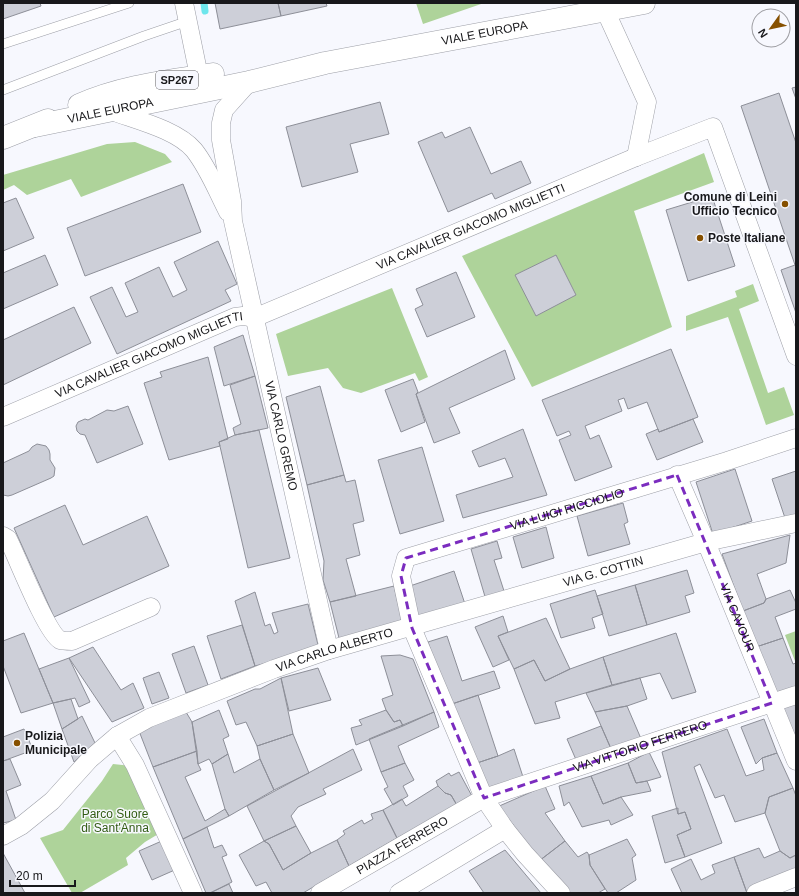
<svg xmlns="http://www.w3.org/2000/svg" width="799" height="896" font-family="Arial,sans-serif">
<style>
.green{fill:#aed39a}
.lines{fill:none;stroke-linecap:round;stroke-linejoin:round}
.stream{stroke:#6ee6ec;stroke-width:7}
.building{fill:#cdcfd8;stroke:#8d8f98}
.lane-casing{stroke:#9d9fa7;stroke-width:10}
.street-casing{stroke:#9d9fa7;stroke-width:19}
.primary-casing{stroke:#9d9fa7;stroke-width:23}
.lane{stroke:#fff;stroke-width:9}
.street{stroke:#fff;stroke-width:18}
.primary{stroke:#fff;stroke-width:22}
.marked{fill:none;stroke:#7b2cbf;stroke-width:3;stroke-dasharray:8 5;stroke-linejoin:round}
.poi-dot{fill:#865000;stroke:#f7f8fe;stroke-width:1.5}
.labels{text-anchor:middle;stroke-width:3;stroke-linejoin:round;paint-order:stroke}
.shield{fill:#f7f8fe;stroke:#5b5b5f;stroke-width:1}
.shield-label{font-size:11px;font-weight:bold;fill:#18181b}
.street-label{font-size:12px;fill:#18181b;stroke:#f7f8fe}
.poi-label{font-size:12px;font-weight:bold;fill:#18181b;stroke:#f7f8fe;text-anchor:start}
.park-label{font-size:12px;fill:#325c14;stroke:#f7f8fe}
</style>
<rect width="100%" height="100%" fill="#f7f8fe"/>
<path class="green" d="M416 3H484L423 24Z
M135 142 165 154 172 162 81 197 71 179 27 195 14 185 3 190V175L107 144Z
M704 153 714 182 634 211 672 327 532 387 462 256Z
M753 284 759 301 739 309 768 393 784 387 794 415 766 425 728 317 686 331V316L737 297 735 291Z
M392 288 428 377 419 381 415 373 361 393 343 388 328 368 288 376 276 334Z
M796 631V660L795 661 785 635Z
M113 764 132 766 160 833 145 842 126 858 128 865 80 893H72L40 838 63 830 102 781Z"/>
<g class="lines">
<path class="stream" d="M204 3 205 11"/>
</g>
<path class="building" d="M3 3H40L41 6 3 19Z
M215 3H278L281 16 220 29Z
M278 3H326L327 6 281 16Z
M796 87V99L792 88Z
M779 93 796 143V313L781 270 795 265 741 106Z
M380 102 389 134 350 144 358 172 302 187 286 127Z
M470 127 491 174 521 161 531 183 495 199 492 193 448 212 418 142 442 132 445 138Z
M183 184 201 232 85 276 67 228Z
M712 196 735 266 688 281 666 210Z
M16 198 34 238 3 251V203Z
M218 241 237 284 225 290 231 301 117 354 90 297 112 287 126 317 138 312 125 283 159 267 173 297 187 290 174 262Z
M45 255 58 285 3 309V273Z
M556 255 576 295 536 316 515 275Z
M456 272 475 317 427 337 415 309 423 305 416 289Z
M74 307 91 343 3 385V340Z
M243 335 255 376 224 386 214 347Z
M671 349 698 417 659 432 647 402 628 409 624 398 618 400 622 411 585 426 590 439 599 435 612 467 575 481 559 440 571 435 569 431 557 436 542 400Z
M505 350 515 379 449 408 460 433 434 443 416 394Z
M208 357 228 439 219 442 220 446 169 460 144 383 162 377 160 372Z
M255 376 268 428 235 435 233 428 241 424 230 385Z
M413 379 418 392 416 394 425 422 401 432 385 390Z
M320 386 344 475 307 485 286 397Z
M128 406 143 444 97 463 85 435 80 434 77 431 76 426 78 422 85 419 88 420 107 410 114 411Z
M693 419 703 442 657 460 646 434 658 429 659 432Z
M523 429 547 495 463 518 456 495 513 477 505 458 479 467 472 451Z
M259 430 290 558 248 568 219 442 235 435Z
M37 444 46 446 49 450 50 454V460L55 468 54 476 51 478 12 495 8 496 3 495V463L29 451 32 447Z
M422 447 444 521 400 534 378 460Z
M735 469 752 521 713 534 696 482Z
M796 471V514L785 518 772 479Z
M344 475 346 482 355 480 364 521 353 524 360 555 346 559 356 596 330 602 323 580 324 561 307 485Z
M623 503 628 522 624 524 630 544 588 556 577 516Z
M65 505 83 545 147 516 169 566 54 617 14 528Z
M546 527 554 558 522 568 513 537Z
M790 535 786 563 757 574 766 599 764 603 743 611 722 554Z
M497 541 502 558 494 560 505 594 486 600 471 549Z
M687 570 694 593 685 596 690 612 647 625 635 585Z
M454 571 466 607 416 622 407 587Z
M635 585 647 625 609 636 597 596Z
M394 586 403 625 340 642 330 602Z
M595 590 603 614 592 618 595 628 561 638 550 604Z
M790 590 796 603V609L775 617 783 638 756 647 743 611 764 603 766 599Z
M255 592 265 626 270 624 274 634 278 632 272 613 308 604 319 649 255 666 235 601Z
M503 616 508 632 498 636 509 660 493 667 475 627Z
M546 618 570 669 545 681 534 660 514 669 498 636Z
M242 625 255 666 221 679 207 636Z
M24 633 53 703 21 713 3 666V641Z
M676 633 696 692 672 699 660 673 612 685 603 657Z
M447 636 462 681 494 671 500 688 449 705 428 642Z
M783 638 793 664 796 663V687L773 693 756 647Z
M194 646 208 685 186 693 172 654Z
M93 647 121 690 133 683 144 708 112 722 69 658Z
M400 655 413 659 434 712 403 726 400 720 394 722 386 710 382 699 393 695 381 656Z
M603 657 612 685 555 702 560 718 535 724 514 669 534 660 545 681 570 669Z
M69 658 90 702 79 707 75 698 53 703 39 669Z
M318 668 331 700 289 711 281 678Z
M159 672 169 698 152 704 143 678Z
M281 678 293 734 257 746 246 722 236 725 227 701 255 689H260Z
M640 678 647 699 627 706 595 712 586 693Z
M478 695 498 756 471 765 449 705Z
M71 699 78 719 62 729 53 703Z
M796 703V755L778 710Z
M627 706 642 741 612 751 595 712Z
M219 710 229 736 223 739 228 754 212 764 209 759 198 764 192 722Z
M386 710 394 722 400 720 403 726 356 745 351 728 362 725 359 720Z
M186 712 192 722 197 751 153 767 139 731Z
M434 712 439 727 398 746 405 763 381 772 369 739Z
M82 716 95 743 74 762 62 729Z
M764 719 777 753 762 758 756 764 741 727Z
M601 726 612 751 577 762 567 739Z
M24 729 33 750 3 761V737Z
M727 729 746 776 764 770 762 758 777 753 793 788 769 797 765 813 735 822 724 795 715 798 700 764 694 767 722 843 685 857 677 835 691 829 685 812 678 814 662 752Z
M293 734 309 773 274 790 260 759 257 746Z
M353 749 362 770 323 789 326 794 298 807 291 816 296 826 264 841 247 806Z
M514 749 524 780 486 793 471 765 498 756Z
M197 751 198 764 201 770 185 777 205 821 225 809 229 816 183 839 153 767Z
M649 752 661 777 647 781 636 783 628 763Z
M228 754 234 773 260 759 274 790 229 816 225 809 212 764Z
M10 759 21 785 6 791 16 820 3 823V761Z
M405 763 414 780 403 786 408 796 393 805 384 789 388 787 381 772Z
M628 763 636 783 647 781 651 791 621 797 603 804 591 776Z
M459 772 473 798 458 807 451 795 445 793 438 786 436 781 449 773 451 776Z
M591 776 603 804 621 797 633 815 611 825 609 820 582 827 569 802 564 806 559 786Z
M438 786 445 793 451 795 458 807 397 838 383 810 402 799 406 806Z
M545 786 555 809 545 813 565 841 539 861 497 807Z
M793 788 796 796V855L790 858 780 851 765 813 769 797Z
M678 808V814L685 812 691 829 677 835 685 857 665 863 652 816Z
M383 810 397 838 349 866 337 840 345 834 343 831 362 820 364 824 373 819 371 814Z
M296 826 311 853 283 870 269 844 264 841Z
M207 827 214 848 222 845 227 855 222 857 232 882 210 893H206L183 839Z
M627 839 636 855 632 858 636 880 616 893H608L590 865 589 855Z
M164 840 177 869 152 880 139 851Z
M337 840 349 866 303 893H272L266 882 256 886 239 855 264 841 269 844 283 870 311 853Z
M565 841 578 857 587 852 589 855 590 865 605 889 598 893H568L539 861Z
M759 848 764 858 780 851 790 858 796 855V874L747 893 734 857Z
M505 850 541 893H484L469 871Z
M3 853 25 893H3Z
M734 857 747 893H682L671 869 691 859 701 880 715 873 712 865Z
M229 884 233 893H210Z"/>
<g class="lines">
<defs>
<path id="lane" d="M3 44 129 3
M3 90 144 36 188 21"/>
<g id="street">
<path d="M184 3 199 76"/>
<path d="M605 10 647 102 636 157"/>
<path id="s1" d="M249 82 224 110 221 123V140L232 201 233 221 329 650"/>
<path d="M109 110C135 120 176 129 194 150 209 169 217 191 228 212"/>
<path id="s2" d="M3 417 235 317 243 316 254 318 636 157 713 127 796 356"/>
<path id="s3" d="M677 475 706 542 796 761"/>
<path d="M3 536 8 539C17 557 46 632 60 640 63 641 68 641 72 641L151 607"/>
<path d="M117 736 135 765 193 893"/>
<path id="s4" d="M3 836 21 826 52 801 90 759 117 736 149 718 274 669 329 650 706 542 796 523"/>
<path id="s5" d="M320 893 484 798 796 695"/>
<path d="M399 893 505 829"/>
<path id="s6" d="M561 893 525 854 505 829 484 798 412 628 401 576 406 558 727 461 796 438"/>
<path d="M756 893 796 877"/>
</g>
<g id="primary">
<path d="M79 105C121 86 168 81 213 74"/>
<path id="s7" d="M35 126 249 82 325 63 644 3"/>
<path d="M3 138 48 120"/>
</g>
</defs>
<use href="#lane" class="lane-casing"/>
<use href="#street" class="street-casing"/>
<use href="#primary" class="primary-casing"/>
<use href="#lane" class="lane"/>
<use href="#street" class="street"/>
<use href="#primary" class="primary"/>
</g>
<path class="marked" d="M677 475 772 703 484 798 412 628 401 576 406 558Z"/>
<g class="poi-dot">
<circle cx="785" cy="204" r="4"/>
<circle cx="700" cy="238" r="4"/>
<circle cx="17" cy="743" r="4"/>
</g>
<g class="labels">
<rect class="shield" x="156" y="71" width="42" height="18" rx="3"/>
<g class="shield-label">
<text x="177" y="84">SP267</text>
</g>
<g class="street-label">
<text dy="4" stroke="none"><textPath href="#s7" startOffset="459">VIALE EUROPA</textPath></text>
<text dy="4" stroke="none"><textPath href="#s7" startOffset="77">VIALE EUROPA</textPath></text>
<text dy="4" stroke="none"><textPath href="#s2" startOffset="507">VIA CAVALIER GIACOMO MIGLIETTI</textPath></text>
<text dy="4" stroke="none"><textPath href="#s2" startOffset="159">VIA CAVALIER GIACOMO MIGLIETTI</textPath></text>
<text dy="4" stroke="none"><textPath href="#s1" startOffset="370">VIA CARLO GREMO</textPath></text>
<text dy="4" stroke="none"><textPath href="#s6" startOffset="547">VIA LUIGI RICCIOLIO</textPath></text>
<text dy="4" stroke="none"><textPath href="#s4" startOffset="667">VIA G. COTTIN</textPath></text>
<text dy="4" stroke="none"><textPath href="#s3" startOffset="155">VIA CAVOUR</textPath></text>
<text dy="4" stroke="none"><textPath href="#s4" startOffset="387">VIA CARLO ALBERTO</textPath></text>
<text dy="4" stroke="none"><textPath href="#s5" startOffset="354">VIA VITTORIO FERRERO</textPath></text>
<text dy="4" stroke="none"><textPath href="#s5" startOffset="95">PIAZZA FERRERO</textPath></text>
</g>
<g class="poi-label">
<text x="777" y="201" text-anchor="end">Comune di Leini<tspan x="777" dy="14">Ufficio Tecnico</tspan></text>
<text x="708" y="242">Poste Italiane</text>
<text x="25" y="740">Polizia<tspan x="25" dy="14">Municipale</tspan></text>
</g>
<g class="park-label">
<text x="115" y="818">Parco Suore<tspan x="115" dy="14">di Sant'Anna</tspan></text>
</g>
</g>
<rect width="799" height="896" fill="none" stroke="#18181b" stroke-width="8"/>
<g transform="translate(771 28) rotate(237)"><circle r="19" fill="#f7f8fe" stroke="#9e9ea3"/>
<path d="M0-3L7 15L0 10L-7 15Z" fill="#865000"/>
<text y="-6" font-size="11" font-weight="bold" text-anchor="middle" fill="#18181b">N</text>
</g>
<path d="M10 880v6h65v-6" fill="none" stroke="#18181b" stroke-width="2"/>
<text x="16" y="880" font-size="12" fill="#18181b" stroke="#f7f8fe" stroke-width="3" paint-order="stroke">20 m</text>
</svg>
